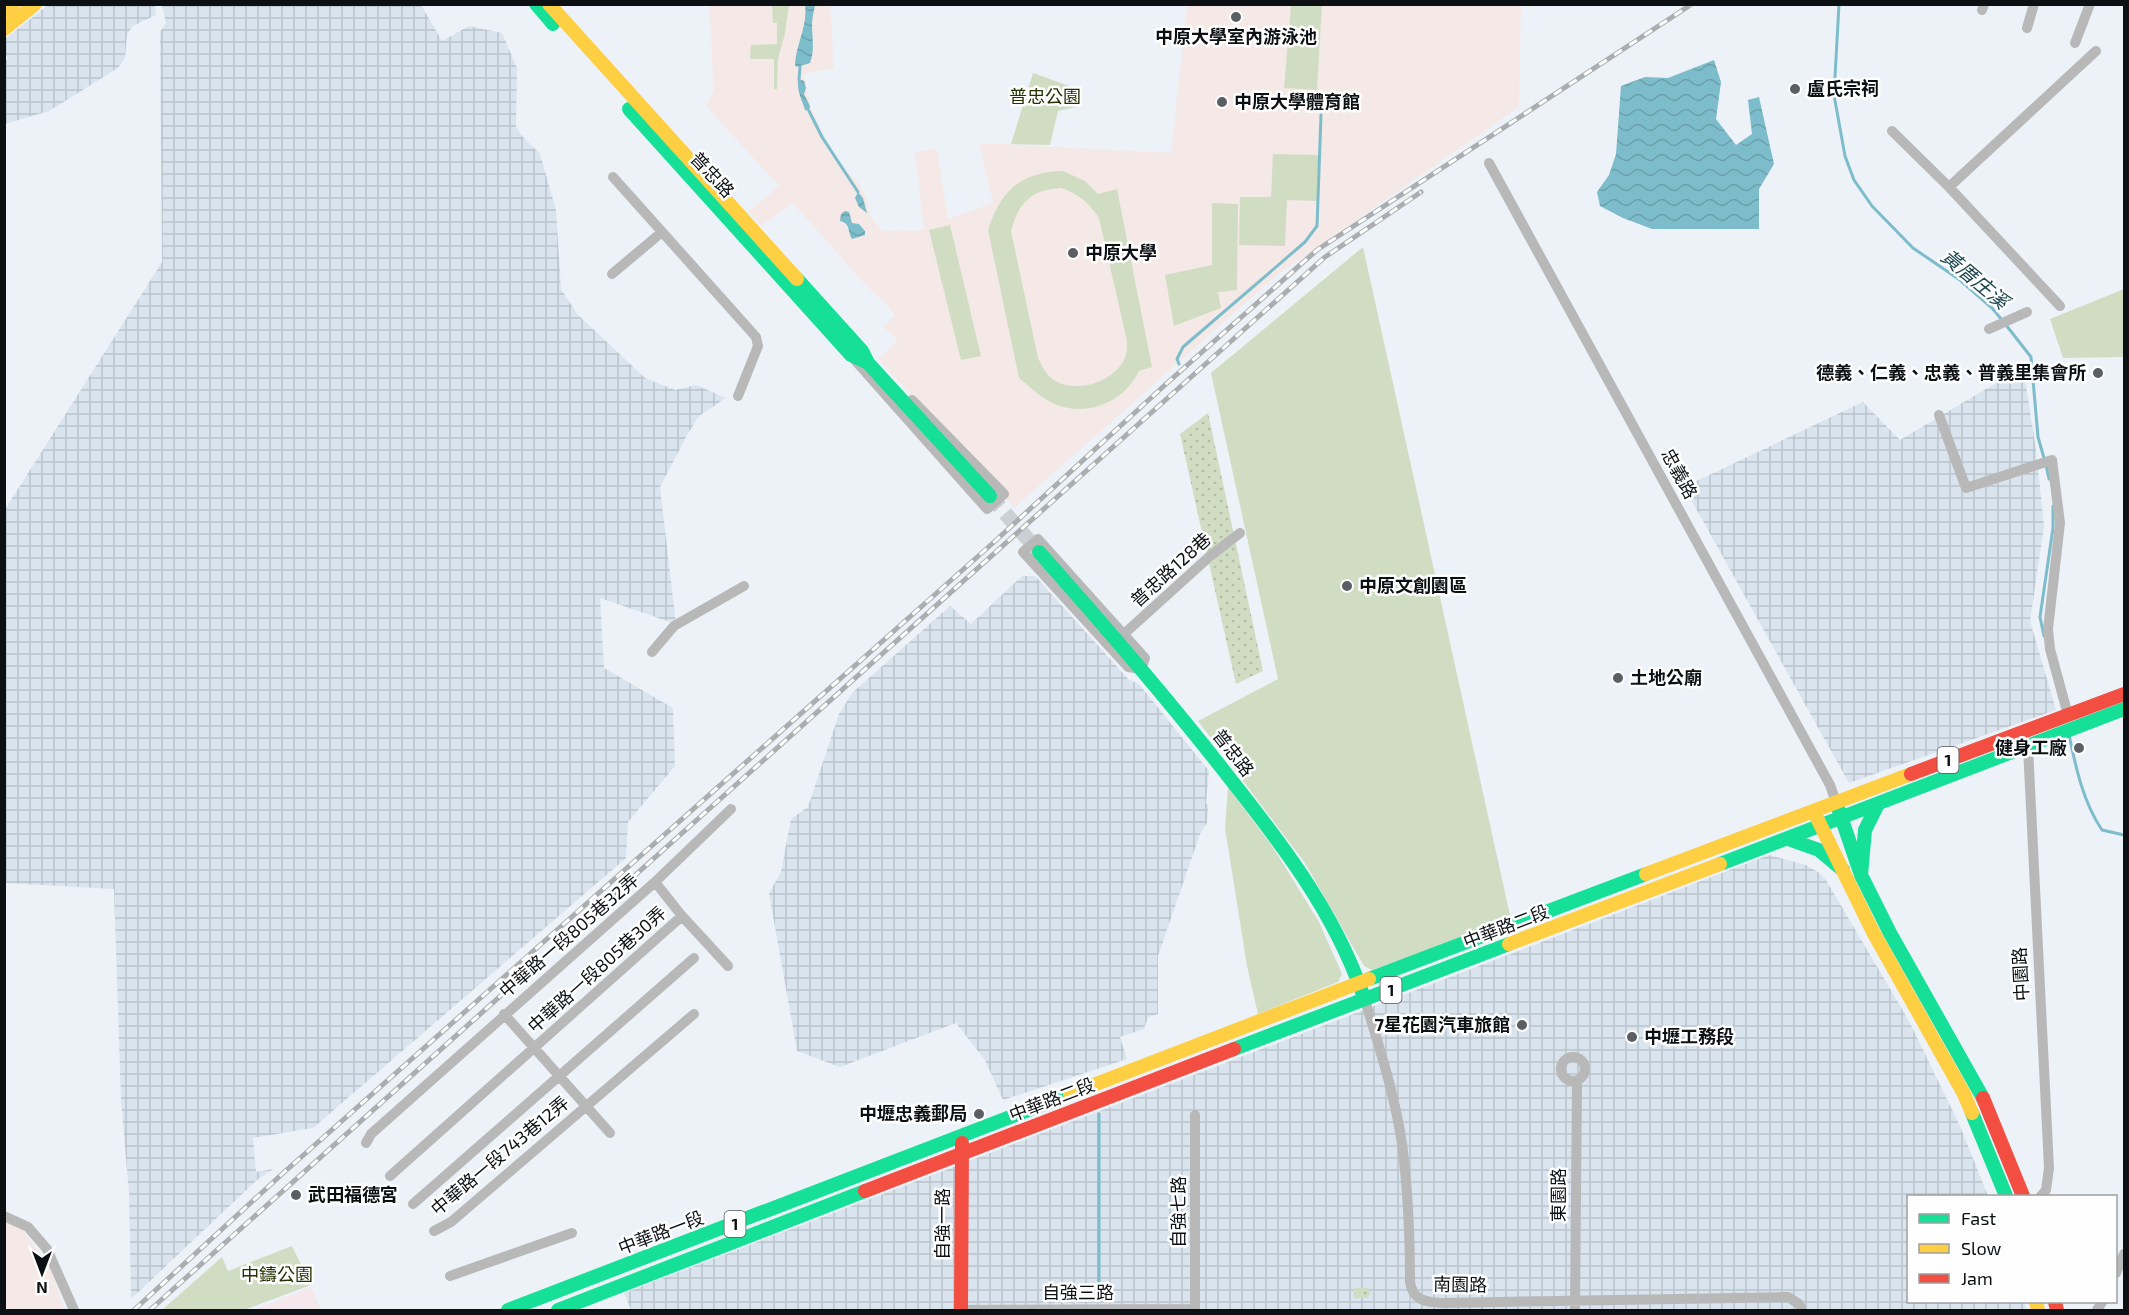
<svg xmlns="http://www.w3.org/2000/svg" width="2129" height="1315" font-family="'Exo 2','Noto Sans TC',sans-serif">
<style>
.commercial{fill:#f4e8ec}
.industrial{fill:url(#industrial-grid)}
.education{fill:#f4e9e6}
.grass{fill:url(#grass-dots)}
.green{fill:#d0ddc3;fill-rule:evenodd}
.water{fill:url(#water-waves)}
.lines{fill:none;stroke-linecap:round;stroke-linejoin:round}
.stream{stroke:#7dbcca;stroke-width:3}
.secondary-tunnel{stroke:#cbd0d5;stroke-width:15;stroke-dasharray:15 8;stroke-linecap:butt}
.street{stroke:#b8b8b8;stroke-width:10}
.fast{stroke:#16e098;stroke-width:14}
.slow{stroke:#ffcf43;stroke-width:14}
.jam{stroke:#f24e42;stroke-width:14}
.rail-casing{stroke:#abaeb0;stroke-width:5}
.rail{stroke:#fefefe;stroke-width:3;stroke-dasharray:9;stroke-linecap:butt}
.poi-dot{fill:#5b5f63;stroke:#fefefe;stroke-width:2}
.labels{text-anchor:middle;stroke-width:5;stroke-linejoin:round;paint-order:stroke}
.shield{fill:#fefefe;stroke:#55575a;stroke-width:1.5}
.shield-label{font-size:16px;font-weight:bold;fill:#0d1013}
.poi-label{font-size:18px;font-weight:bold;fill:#0d1013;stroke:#fefefe;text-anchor:start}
.park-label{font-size:18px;fill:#253102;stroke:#fefefe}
.street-label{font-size:18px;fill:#0d1013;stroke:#fefefe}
.water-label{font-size:20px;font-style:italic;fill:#1b444c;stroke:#fefefe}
</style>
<defs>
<pattern id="industrial-grid" width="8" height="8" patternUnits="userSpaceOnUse" patternTransform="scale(1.5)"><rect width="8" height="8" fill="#d9e4ef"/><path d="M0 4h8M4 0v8" fill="none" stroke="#b9c3cc"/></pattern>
<pattern id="grass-dots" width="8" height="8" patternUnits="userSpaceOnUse" patternTransform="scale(1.5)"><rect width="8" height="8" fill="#d0ddc3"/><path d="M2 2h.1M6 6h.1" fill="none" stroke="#b1bda7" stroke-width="1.8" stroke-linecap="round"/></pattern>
<pattern id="water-waves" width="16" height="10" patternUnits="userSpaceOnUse" patternTransform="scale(1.5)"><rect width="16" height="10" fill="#7dbcca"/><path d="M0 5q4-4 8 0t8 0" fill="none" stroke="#6ba1ad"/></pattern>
</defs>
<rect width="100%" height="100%" fill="#ecf2f7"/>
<path class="commercial" d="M311 1287 321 1310H254Z"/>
<path class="industrial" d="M48 5H155L156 15 133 26 127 34 125 58 118 68 49 111 5 124V61L8 58 5 54V39Z
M162 5H421L442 41 469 26 502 33 517 68 516 126 521 135 540 154 556 210 561 289 577 314 645 378 675 390 696 385 726 398 699 416 687 435 660 487 676 624 600 598 604 668 673 708 675 766 628 822 626 858 313 1128 253 1138 256 1172 273 1169 257 1180 131 1299 129 1193 121 1101 114 889 5 883 4 511 162 262 160 32 166 23Z
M2023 367 2036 449 2044 526 2030 621 2056 710 1849 783 1684 487 1863 402 1900 440Z
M1022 576H1035L1129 680 1139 684 1209 771 1206 803 1208 806 1207 823 1200 834 1158 956V1014L1148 1017 1144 1029 1120 1037 1127 1059 1003 1100 985 1060 956 1023 840 1067 797 1051 769 893 781 872 791 819 808 807 839 714 852 693 950 606 971 624Z
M1769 855 1806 865 1818 872 1826 880 1909 1021 1960 1126 1988 1196H1908V1302H2024L2026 1310H631L624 1293Z"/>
<path class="education" d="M709 5H830L834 68 804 74 811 108 836 159 860 185 867 199 870 216 883 231 924 230 915 152 937 149 948 219 993 203 979 143 1171 153 1187 5H1521L1519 107 1277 275 1014 508 878 359 898 341 883 326 895 315 885 303 863 282 793 203 761 226 748 212 779 186 706 106 714 90Z
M4 1220 20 1228 27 1235 52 1272 64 1310H5Z"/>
<path class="grass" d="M1208 413 1263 671 1236 684 1180 434Z
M1354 1288H1368L1370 1293 1368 1298H1354Z"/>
<path class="green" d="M772 5H789L785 33 778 59 777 89H774V59H750L751 45 777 44V23H773Z
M1291 5H1322L1317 90 1284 88Z
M1033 73 1075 88 1076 107 1058 111 1050 145 1011 144Z
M1273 154 1318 155 1317 201 1287 200 1285 246 1239 245 1240 197H1271Z
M1063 171 1085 181 1098 194 1117 189 1152 367 1139 371C1125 401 1089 417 1057 405 1042 399 1031 388 1019 378L988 230C1001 190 1021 172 1063 171ZM1061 188C1079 194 1088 202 1099 218L1127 341C1127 345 1127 351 1126 355 1118 381 1076 395 1054 380 1046 375 1042 366 1038 358L1011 231C1019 202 1031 190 1061 188Z
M1212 203 1238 204 1237 290 1218 292 1221 308 1174 326 1165 275 1212 265Z
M950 225 981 356 961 360 929 230Z
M1363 247 1511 920 1372 970 1364 966 1305 863 1198 721 1278 679 1211 373Z
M2124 289V357L2063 358 2050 319Z
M1228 787 1274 849 1319 922 1342 974 1338 982 1258 1014 1247 966 1225 828Z
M292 1246 311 1285 244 1310H162L222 1257 228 1271Z"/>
<path class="water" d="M805 5H815C814 11 812 18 812 24 812 38 815 49 810 63L797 67 795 65C796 44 808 26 805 5Z
M1714 60 1721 82 1716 119 1736 145 1752 134 1748 100 1759 97 1774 164 1759 189V229H1652L1623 218 1600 206 1597 192 1609 175 1616 154 1621 86 1645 77 1668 78Z
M802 80 804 81 806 88 804 94 810 106 809 111 805 110C802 100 797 92 798 81Z
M858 192 863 198 867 213 859 207 855 198Z
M845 211 849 212 852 223 859 224 865 231V235L852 239C847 230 851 224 840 221L841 214Z"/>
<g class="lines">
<path class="stream" d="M1839 4 1834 95 1845 156 1854 180 1872 206 1913 248 1960 280 1992 308 2002 320
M799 80 800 67
M809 111 822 137 858 192
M2006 325 2031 357 2038 437 2044 458
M1179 364 1177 359 1183 347 1305 242 1317 226 1321 115
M2046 465 2049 479
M2044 636 2040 617 2053 528V506
M2069 735C2076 768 2083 802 2102 830L2124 835
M1099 1114V1297"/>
<path class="secondary-tunnel" d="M990 496 1039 552"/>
<path class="street" d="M1982 10 1984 4
M2027 28 2034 4
M2075 43 2090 4
M1892 131 1949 187 2060 306
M1489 163 1830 785 1836 802
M613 177 756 337 758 346 738 396
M1949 187 2096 51
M612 274 662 232
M1989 329 2027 312
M853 358 987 509 1004 494 912 400
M1939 415 1966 488 2052 460 2060 523 2048 629 2050 649 2068 715
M1038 539 1145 658 1141 669 1128 667 1023 552Z
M1124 634 1209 557 1240 533
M652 652 674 626 744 586
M2028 747 2049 1168 2046 1190 2041 1196
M655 882 682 916 728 966
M1365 1000C1379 1047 1395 1095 1402 1144 1408 1190 1410 1236 1410 1282 1413 1301 1426 1302 1442 1303L1788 1297 1799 1304 1802 1310
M504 1014 610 1133
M1561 1069a12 12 0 1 1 24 0a12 12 0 1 1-24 0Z
M366 1143 371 1134 655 882 731 809
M390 1176 682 916
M413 1204 694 958
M4 1216 28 1227 47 1249 74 1310
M434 1231 451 1222 694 1014
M2116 1273 2124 1254
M450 1276 572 1233
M961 1310 1195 1309V1115
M1575 1310 1577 1081
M2097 1310 2102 1302"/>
<path class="fast" d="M536 4 553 24
M629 109 851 355 868 363
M797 279 862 351 868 363 990 496
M1039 552C1104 625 1168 699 1228 776 1281 843 1333 910 1362 992
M1838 808 1861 875 1890 933 1983 1098
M1788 839 1819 850 1843 870
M1720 864 2124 709
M1861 875 1865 830 1878 804
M1369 979 1646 874
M1234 1049 1509 944
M1972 1113 2006 1196
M508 1310 1070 1094
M558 1310 865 1191"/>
<path class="slow" d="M549 4 797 279
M4 11 13 4
M4 29 35 4
M1816 816 1873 932 1964 1094 1972 1113
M1646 874 1911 774
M1509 944 1720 864
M1070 1094 1369 979
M2036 1302 2038 1310"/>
<path class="jam" d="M1911 774 2124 694
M1983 1098 2023 1196
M865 1191 1234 1049
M2055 1302 2057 1310
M961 1310 962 1143"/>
<defs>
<path id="rail" d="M134 1310 281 1175 993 543 1166 384 1317 250 1692 4
M150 1310 1325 257 1421 192"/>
</defs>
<use href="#rail" class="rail-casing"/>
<use href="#rail" class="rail"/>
</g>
<g class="poi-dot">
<circle cx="1236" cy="17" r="6"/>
<circle cx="1795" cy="89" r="6"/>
<circle cx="1222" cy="102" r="6"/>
<circle cx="1073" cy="253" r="6"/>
<circle cx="2098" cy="373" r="6"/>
<circle cx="1347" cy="586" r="6"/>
<circle cx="1618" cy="678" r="6"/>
<circle cx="2079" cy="748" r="6"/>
<circle cx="1522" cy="1025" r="6"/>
<circle cx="1632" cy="1037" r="6"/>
<circle cx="979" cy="1114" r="6"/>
<circle cx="296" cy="1195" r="6"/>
</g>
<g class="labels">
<g class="shield">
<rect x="1937.5" y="747" width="21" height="26" rx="4.5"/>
<rect x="1380.5" y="977" width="21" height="26" rx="4.5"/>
<rect x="724.5" y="1211" width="21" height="26" rx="4.5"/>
</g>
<g class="shield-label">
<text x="1948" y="766">1</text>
<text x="1391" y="996">1</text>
<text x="735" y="1230">1</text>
</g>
<g class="poi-label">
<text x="1236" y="43" text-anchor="middle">中原大學室內游泳池</text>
<text x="1807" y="95">盧氏宗祠</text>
<text x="1234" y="108">中原大學體育館</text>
<text x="1085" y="259">中原大學</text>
<text x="2086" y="379" text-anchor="end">德義、仁義、忠義、普義里集會所</text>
<text x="1359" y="592">中原文創園區</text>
<text x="1630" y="684">土地公廟</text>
<text x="2067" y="754" text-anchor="end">健身工廠</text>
<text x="1510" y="1031" text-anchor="end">7星花園汽車旅館</text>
<text x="1644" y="1043">中壢工務段</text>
<text x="967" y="1120" text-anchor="end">中壢忠義郵局</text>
<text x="308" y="1201">武田福德宮</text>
</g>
<g class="park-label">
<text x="1045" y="103">普忠公園</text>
<text x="277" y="1281">中鑄公園</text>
</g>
<g class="street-label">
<text transform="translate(712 175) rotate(47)" y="6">普忠路</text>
<text transform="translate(1679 474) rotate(61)" y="6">忠義路</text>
<text transform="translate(1171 570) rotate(-42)" y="6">普忠路128巷</text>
<text transform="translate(1233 753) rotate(52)" y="6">普忠路</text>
<text transform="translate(1506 927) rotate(-21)" y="6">中華路二段</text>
<text transform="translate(569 936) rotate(-41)" y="6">中華路一段805巷32弄</text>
<text transform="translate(597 970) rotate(-42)" y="6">中華路一段805巷30弄</text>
<text transform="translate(2021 974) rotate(-93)" y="6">中園路</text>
<text transform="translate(1052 1100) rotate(-21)" y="6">中華路二段</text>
<text transform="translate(500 1156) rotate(-40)" y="6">中華路一段743巷12弄</text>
<text transform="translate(1559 1195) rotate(-90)" y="6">東園路</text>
<text transform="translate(1179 1212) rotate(-90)" y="6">自強七路</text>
<text transform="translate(943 1224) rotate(-90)" y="6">自強一路</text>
<text transform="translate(661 1233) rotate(-21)" y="6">中華路一段</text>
<text transform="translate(1460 1285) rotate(1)" y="6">南園路</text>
<text x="1078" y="1299">自強三路</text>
</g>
<g class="water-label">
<text transform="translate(1975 279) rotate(40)" y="7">黃厝庄溪</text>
</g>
</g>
<rect width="2129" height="1315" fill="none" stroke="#0d1013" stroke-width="12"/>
<rect x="1907" y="1195" width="210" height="108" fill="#fefefe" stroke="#9e9fa0" stroke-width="1.5"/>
<rect x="1919" y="1214" width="30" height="9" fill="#16e098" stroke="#9e9fa0" stroke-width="1.5"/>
<text x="1961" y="1225" font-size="18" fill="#0d1013">Fast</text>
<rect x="1919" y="1244" width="30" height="9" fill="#ffcf43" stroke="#9e9fa0" stroke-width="1.5"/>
<text x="1961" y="1255" font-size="18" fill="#0d1013">Slow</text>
<rect x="1919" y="1274" width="30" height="9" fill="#f24e42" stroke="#9e9fa0" stroke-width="1.5"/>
<text x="1961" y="1285" font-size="18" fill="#0d1013">Jam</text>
<g transform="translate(42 1273) rotate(180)" stroke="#fefefe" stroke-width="4.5" paint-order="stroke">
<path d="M0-4.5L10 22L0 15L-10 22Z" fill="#0d1013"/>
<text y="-9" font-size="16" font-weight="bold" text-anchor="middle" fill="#0d1013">N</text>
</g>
</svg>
